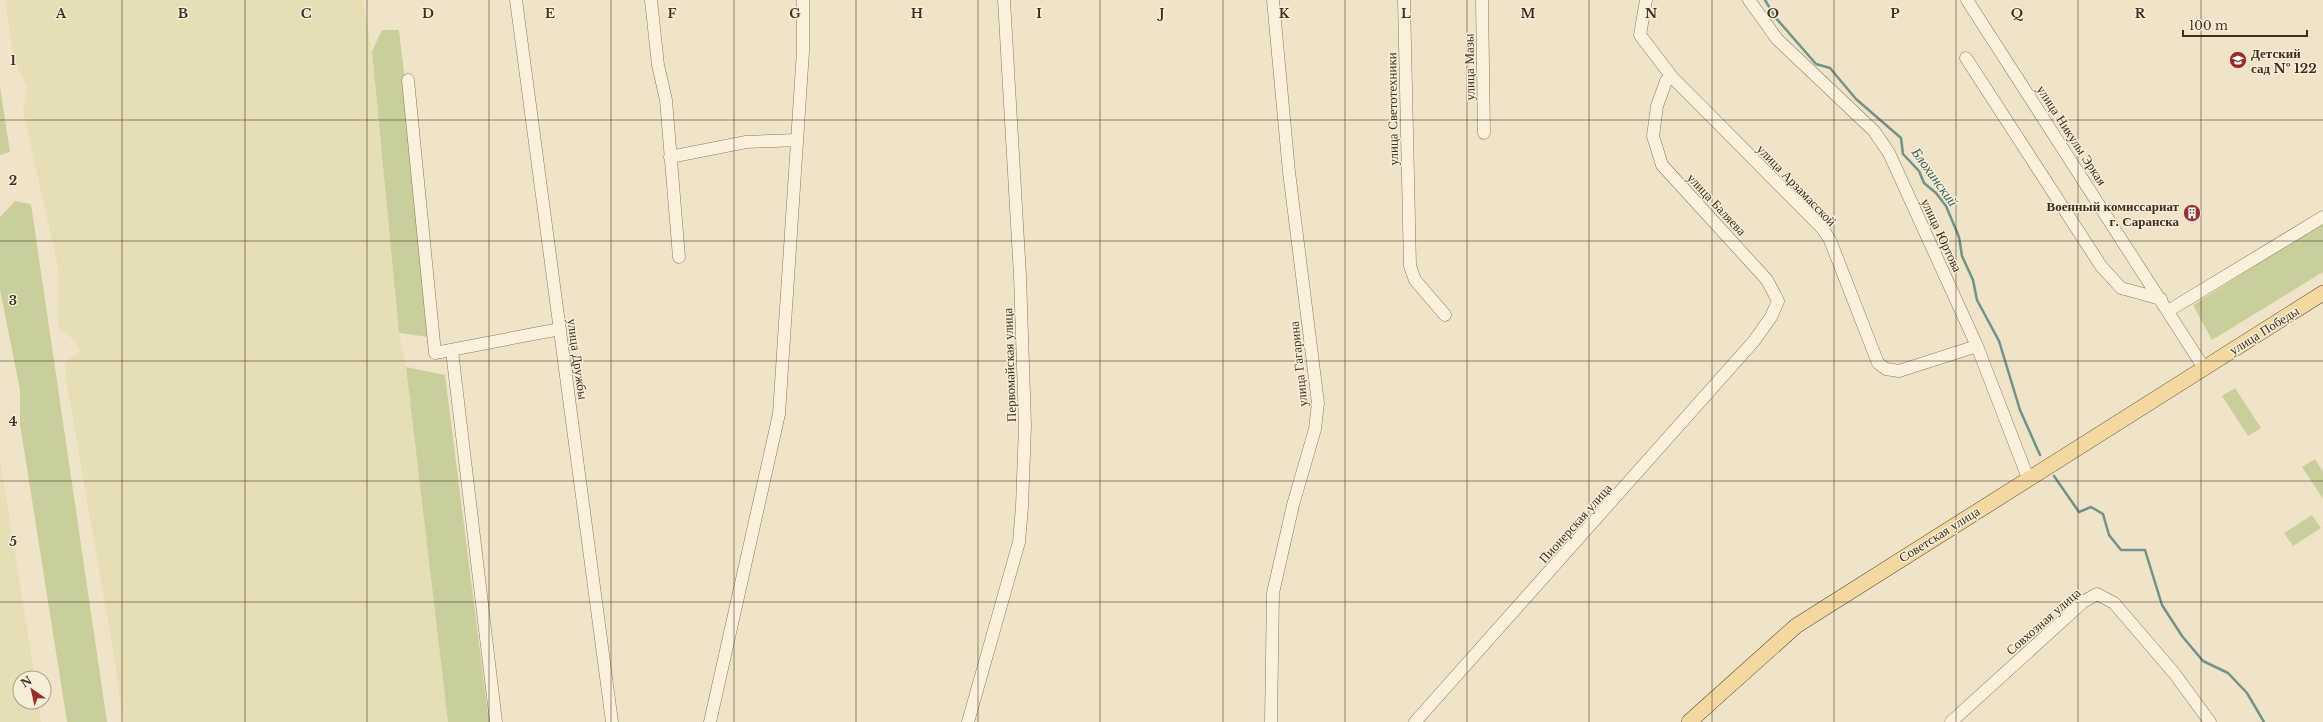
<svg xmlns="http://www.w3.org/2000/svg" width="2323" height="722" font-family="'Libre Baskerville',serif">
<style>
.farmland{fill:#e6deb5}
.green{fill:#c9cf9b}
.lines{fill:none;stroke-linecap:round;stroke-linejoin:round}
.stream{stroke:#6f938a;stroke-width:2.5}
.minor-casing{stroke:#8d765c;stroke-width:13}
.major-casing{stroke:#5b4430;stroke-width:16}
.minor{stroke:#faf1dc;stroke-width:12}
.major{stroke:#f3d9a0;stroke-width:15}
.grid{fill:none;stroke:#3d2e20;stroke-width:1;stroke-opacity:0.55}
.labels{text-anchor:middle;stroke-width:3;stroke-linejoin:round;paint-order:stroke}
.poi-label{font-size:13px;font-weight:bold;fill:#3d2e20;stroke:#f7eed8;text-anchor:start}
.street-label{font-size:13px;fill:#3d2e20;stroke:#f7eed8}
.water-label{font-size:14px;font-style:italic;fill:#2f5d5a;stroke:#f7eed8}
.grid-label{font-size:13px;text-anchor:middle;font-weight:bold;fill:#3d2e20;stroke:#f7eed8;stroke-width:3;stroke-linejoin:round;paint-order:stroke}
</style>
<rect width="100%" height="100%" fill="#f0e4c8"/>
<path class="farmland" d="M5 0H363L372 51 399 333 406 367 448 722H123L115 662 66 379 65 362 80 352 76 342 58 327V267L23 111 27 87 14 62Z
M0 459 35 678H20V702H38L41 722H0Z"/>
<path class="green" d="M382 30H399L435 338 399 333 372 51Z
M0 87 10 152 0 155Z
M15 201 31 204 107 722H67L20 424V390L0 290V217Z
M2323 223V272L2212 340 2193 305Z
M406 367 445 375 489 722H448Z
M2235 388 2261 428 2248 436 2222 396Z
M2315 459 2323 472V499L2302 467Z
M2312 515 2321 528 2293 546 2284 533Z"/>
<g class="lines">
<path class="stream" d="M1765 0 1775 17 1816 64 1830 68 1856 99 1901 138 1903 154 1919 171 1924 183 1936 193 1946 206 1959 237 1962 256 1973 280 1977 300 1999 341 2020 410 2040 455
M2054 476 2079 512 2091 507 2103 514 2109 535 2121 550H2145L2162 605 2182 636 2203 661 2228 673 2247 693 2264 722"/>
<defs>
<path id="minor" d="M516 0 612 722
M651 0 658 65 666 100 679 257
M1404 0 1410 266 1415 280 1445 315
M1482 0 1484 133
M1646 0 1640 35 1672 77 1822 228 1830 240 1878 363 1886 369 1899 371 1977 346
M1749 0 1777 39 1874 131 1889 153 1977 346 2028 478
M1967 0 2204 368
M1966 58 2101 266 2121 288 2161 299
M408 80 435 353 560 329
M670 157 746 142 797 140
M2168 311 2323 217
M452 351 496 722
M710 722 779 414 803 51V0
M968 722 1019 542 1022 507 1025 425 1020 276 1004 0
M1271 722 1273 593 1293 505 1315 429 1318 403 1289 172 1273 0
M1415 722 1754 341 1771 317 1778 301 1767 280 1662 165 1653 136 1657 106 1666 81 1672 77
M1951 722 2083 602 2097 594 2114 603 2174 673 2210 722"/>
<path id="major" d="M1689 722 1796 626 2323 293"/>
</defs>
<use href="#minor" class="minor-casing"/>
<use href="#major" class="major-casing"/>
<use href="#minor" class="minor"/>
<use href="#major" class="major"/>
</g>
<path class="grid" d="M122 0V722M245 0V722M367 0V722M489 0V722M611 0V722M734 0V722M856 0V722M978 0V722M1100 0V722M1223 0V722M1345 0V722M1467 0V722M1589 0V722M1712 0V722M1834 0V722M1956 0V722M2078 0V722M2201 0V722M0 120H2323M0 241H2323M0 361H2323M0 481H2323M0 602H2323"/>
<defs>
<symbol id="school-disc" viewBox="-11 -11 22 22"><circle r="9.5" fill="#9e2a2b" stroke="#f7eed8"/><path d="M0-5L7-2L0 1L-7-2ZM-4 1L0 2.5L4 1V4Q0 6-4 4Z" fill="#fff"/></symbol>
<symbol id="building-disc" viewBox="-11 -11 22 22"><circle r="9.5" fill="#9e2a2b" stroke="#f7eed8"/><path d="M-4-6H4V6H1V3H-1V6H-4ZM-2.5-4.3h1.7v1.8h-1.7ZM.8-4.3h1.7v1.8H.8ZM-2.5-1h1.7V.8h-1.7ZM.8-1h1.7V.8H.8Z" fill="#fff"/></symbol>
</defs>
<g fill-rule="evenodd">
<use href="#school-disc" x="2228" y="50" width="20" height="20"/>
<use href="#building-disc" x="2182" y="203" width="20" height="20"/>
</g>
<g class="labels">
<g class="poi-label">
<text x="2251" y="58">Детский<tspan x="2251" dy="15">сад № 122</tspan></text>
<text x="2179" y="211" text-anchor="end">Военный комиссариат<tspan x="2179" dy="15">г. Саранска</tspan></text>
</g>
<g class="street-label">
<text transform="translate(1469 67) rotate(-91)" y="5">улица Мазы</text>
<text transform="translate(1392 109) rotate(-91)" y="5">улица Светотехники</text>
<text transform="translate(2072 135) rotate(57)" y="5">улица Никулы Эркая</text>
<text transform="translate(1797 185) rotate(46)" y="5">улица Арзамасской</text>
<text transform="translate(1717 204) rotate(47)" y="5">улица Баляева</text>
<text transform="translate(1942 235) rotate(65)" y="5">улица Юртова</text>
<text transform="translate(2264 330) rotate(-32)" y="5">улица Победы</text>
<text transform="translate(578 359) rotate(82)" y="5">улица Дружбы</text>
<text transform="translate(1298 364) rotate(-96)" y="5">улица Гагарина</text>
<text transform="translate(1009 365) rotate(-92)" y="5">Первомайская улица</text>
<text transform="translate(1575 523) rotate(-48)" y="5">Пионерская улица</text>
<text transform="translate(1939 534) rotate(-32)" y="5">Советская улица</text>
<text transform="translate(2043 621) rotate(-41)" y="5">Совхозная улица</text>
</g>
<g class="water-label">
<text transform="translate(1935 177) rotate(54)" y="5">Блохинский</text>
</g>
</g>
<g class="grid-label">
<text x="61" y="18">A</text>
<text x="183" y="18">B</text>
<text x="306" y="18">C</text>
<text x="428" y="18">D</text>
<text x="550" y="18">E</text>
<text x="672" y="18">F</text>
<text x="795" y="18">G</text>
<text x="917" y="18">H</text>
<text x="1039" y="18">I</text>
<text x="1162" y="18">J</text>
<text x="1284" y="18">K</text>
<text x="1406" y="18">L</text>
<text x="1528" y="18">M</text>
<text x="1651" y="18">N</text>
<text x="1773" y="18">O</text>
<text x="1895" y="18">P</text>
<text x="2017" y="18">Q</text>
<text x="2140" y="18">R</text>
<text x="13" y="65">1</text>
<text x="13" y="185">2</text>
<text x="13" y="305">3</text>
<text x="13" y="426">4</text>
<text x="13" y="546">5</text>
</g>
<g transform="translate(32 690) rotate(326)"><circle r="19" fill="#f7eed8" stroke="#ada18e"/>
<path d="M0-3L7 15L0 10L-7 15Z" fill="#9e2a2b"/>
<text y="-6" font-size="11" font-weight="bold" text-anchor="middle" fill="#3d2e20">N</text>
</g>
<path d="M2183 30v6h124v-6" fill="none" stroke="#3d2e20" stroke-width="2"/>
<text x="2189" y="30" font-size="12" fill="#3d2e20" stroke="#f7eed8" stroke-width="3" paint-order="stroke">100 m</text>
</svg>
